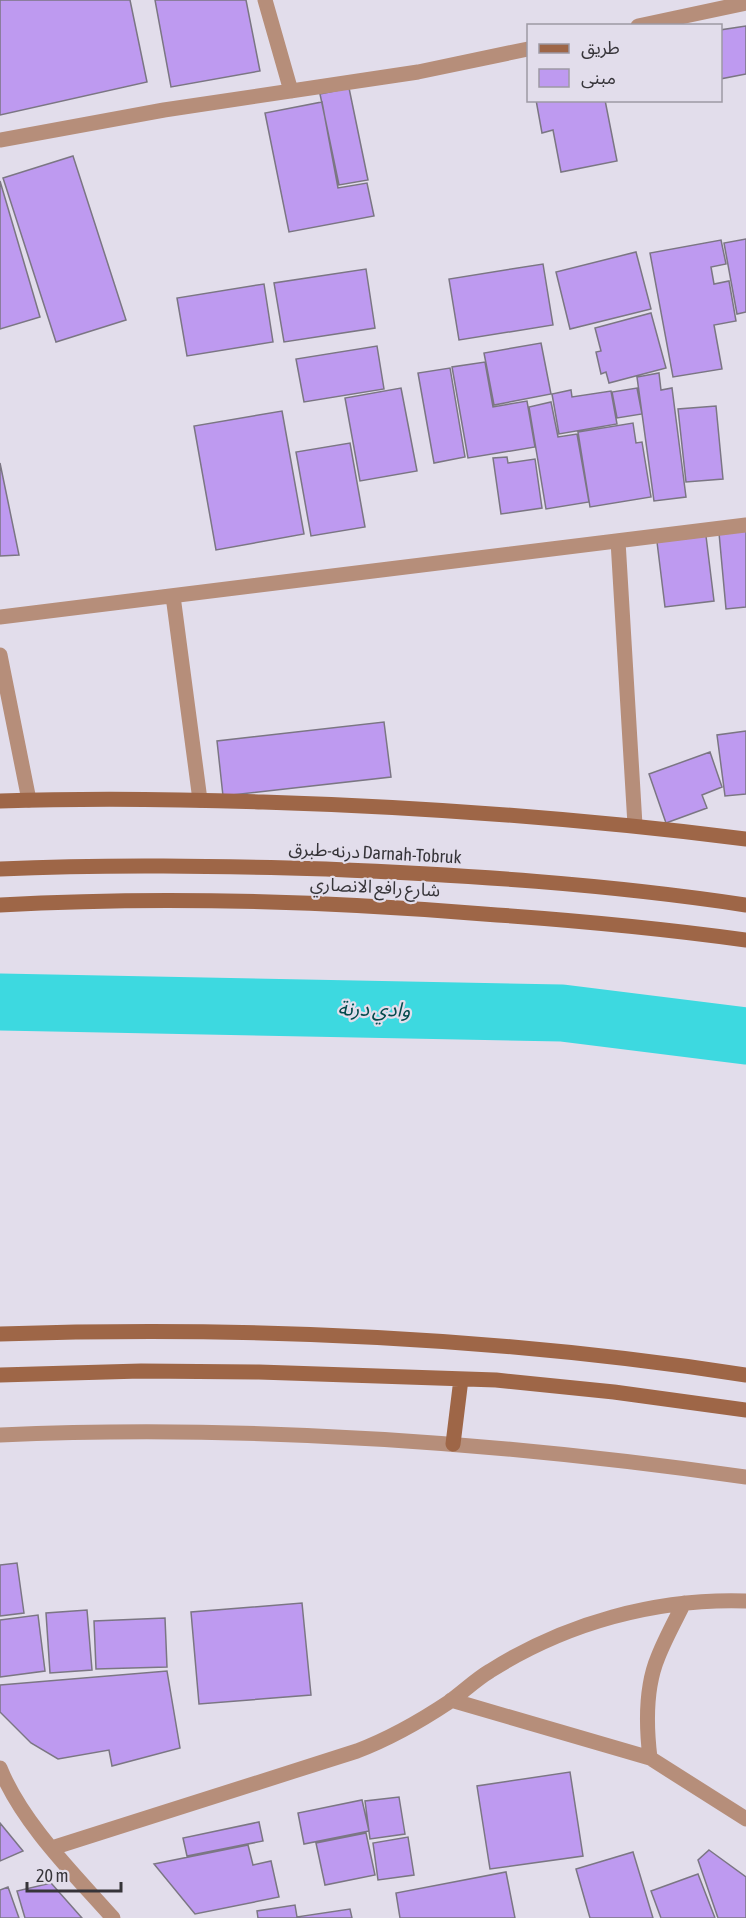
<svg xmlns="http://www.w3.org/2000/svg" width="746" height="1918" font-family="'Asap Condensed','Noto Sans Arabic',sans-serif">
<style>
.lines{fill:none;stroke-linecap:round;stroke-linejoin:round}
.river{stroke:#3dd9e0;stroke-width:57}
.building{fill:#be9af0;stroke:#7b7683;stroke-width:1.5}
.street{stroke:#b68e7a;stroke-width:15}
.secondary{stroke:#9e6647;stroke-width:15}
.labels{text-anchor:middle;stroke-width:4.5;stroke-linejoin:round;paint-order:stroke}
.street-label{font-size:18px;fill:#363439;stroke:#e2ddeb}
.water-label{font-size:20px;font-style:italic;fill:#024a4c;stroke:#e2ddeb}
</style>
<rect width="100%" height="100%" fill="#e2ddeb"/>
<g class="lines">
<path class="river" d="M0 1002 562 1013 746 1036"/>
</g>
<path class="building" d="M0 0H130L147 82 0 115Z
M155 0H246L260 71 171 87Z
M746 26V74L720 79V30Z
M349 88 368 180 339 185 320 94Z
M536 100H605L617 161 561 172 553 130 542 133Z
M322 102 338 188 367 183 374 216 289 232 265 113Z
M73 156 126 320 56 342 3 178Z
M0 181 40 317 0 329Z
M746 239V312L737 314 724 243Z
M721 240 726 264 711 267 714 284 729 281 736 321 714 325 722 369 673 377 650 253Z
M636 252 651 309 570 329 556 272Z
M543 264 553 325 459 340 449 279Z
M366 269 375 328 284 342 274 283Z
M264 284 273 342 187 356 177 298Z
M651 313 666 368 609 383 606 372 601 374 596 352 601 351 595 328Z
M541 343 551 394 494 405 484 353Z
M377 346 384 389 304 402 296 359Z
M485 362 493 407 527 401 535 447 468 458 452 367Z
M450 368 465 457 434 463 418 373Z
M659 373 661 390 672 388 686 497 654 501 637 377Z
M401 388 417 471 360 481 345 398Z
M637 388 642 414 617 418 612 392Z
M571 390 572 397 611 391 617 424 559 434 552 394Z
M551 402 558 437 577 434 589 502 546 509 529 407Z
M716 406 723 479 686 482 678 409Z
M282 411 304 534 216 550 194 426Z
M633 423 636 443 642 442 651 497 590 507 578 432Z
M350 443 365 527 311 536 296 452Z
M507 457 508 463 535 459 542 508 501 514 493 458Z
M0 463 19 555 0 556Z
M746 531V607L726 609 719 533Z
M706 536 714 601 665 607 657 542Z
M384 722 391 777 223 796 217 741Z
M746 731V794L725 796 717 735Z
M710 752 722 787 702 795 707 808 666 823 649 774Z
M17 1563 24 1613 0 1616V1565Z
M302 1603 311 1695 199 1704 191 1612Z
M87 1610 92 1670 50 1673 46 1613Z
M38 1615 45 1671 0 1677V1620Z
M165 1618 167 1667 96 1669 94 1621Z
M167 1671 180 1748 112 1766 109 1750 58 1759 31 1743 0 1712V1685Z
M570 1772 583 1856 490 1869 477 1786Z
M399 1797 405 1834 370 1839 365 1801Z
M362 1800 369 1831 304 1844 298 1813Z
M259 1822 263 1841 187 1856 183 1838Z
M0 1823 23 1851 0 1861Z
M366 1833 375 1875 325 1885 316 1843Z
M408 1837 414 1875 378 1880 373 1843Z
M248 1845 253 1865 271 1861 279 1897 195 1914 154 1864Z
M709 1850 746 1877V1918H718L698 1860Z
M633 1852 653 1918H590L576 1869Z
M506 1872 515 1918H400L396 1893Z
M698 1874 715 1918H661L651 1891Z
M51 1883 82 1918H25L17 1891Z
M8 1887 19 1918H0V1890Z
M295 1905 297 1917 350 1909 352 1918H258L257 1911Z"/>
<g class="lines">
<path class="street" d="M265 0 291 91
M638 26 746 3
M0 140 164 110 418 72 528 49
M618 541 635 825
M173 596 200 800
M0 617 746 525
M0 655 29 800
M0 1435C249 1424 500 1442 746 1477
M451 1700 650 1758 746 1819
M650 1758C646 1725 645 1688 658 1657 665 1639 675 1621 684 1603
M0 1768C22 1823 74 1874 113 1918
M52 1848 357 1751C391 1738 419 1722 449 1702 463 1692 475 1680 490 1671 566 1623 656 1598 746 1601"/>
<path class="secondary" d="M0 801C87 798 175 799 263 802 424 807 586 819 746 839
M0 869C109 864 218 866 326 869 466 875 607 884 746 905
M0 905C161 896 324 901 484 914 572 920 659 928 746 940
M0 1334C249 1326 499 1337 746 1375
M0 1375 141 1371 259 1372 496 1380 614 1392 746 1410
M453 1444 461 1379"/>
</g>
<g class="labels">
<g class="street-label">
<text transform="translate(375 853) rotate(3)" y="6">درنه-طبرق Darnah-Tobruk</text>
<text transform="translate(375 887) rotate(3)" y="6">شارع رافع الانصاري</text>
</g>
<g class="water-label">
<text transform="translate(374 1009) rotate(1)" y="7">وادي درنة</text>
</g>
</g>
<rect x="527" y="24" width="195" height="78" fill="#e2ddeb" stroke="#9d99a4" stroke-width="1.5"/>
<rect x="539" y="44" width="30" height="9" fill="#9e6647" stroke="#9d99a4" stroke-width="1.5"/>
<text x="581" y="54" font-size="18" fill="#363439">طريق</text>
<rect x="539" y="69" width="30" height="18" fill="#be9af0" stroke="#9d99a4" stroke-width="1.5"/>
<text x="581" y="84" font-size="18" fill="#363439">مبنى</text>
<path d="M27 1882v9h94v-9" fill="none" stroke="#363439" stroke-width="3"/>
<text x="36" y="1882" font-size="18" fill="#363439" stroke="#e2ddeb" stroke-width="4.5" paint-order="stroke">20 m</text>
</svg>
